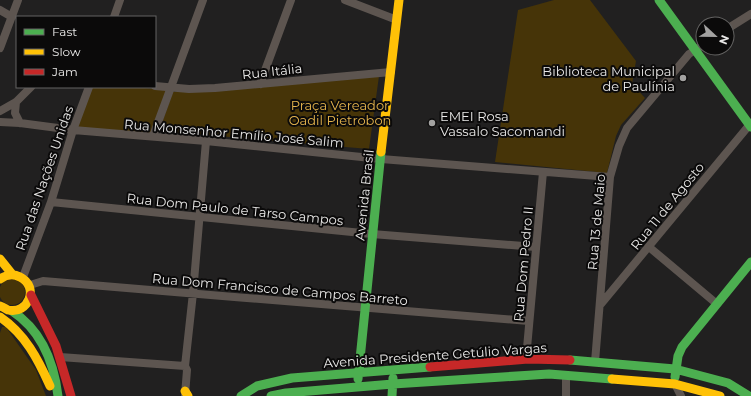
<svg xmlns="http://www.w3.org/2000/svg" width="751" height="396" font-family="Montserrat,sans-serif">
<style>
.green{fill:#463408}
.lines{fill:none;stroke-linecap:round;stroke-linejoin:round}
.street{stroke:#5d5550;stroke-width:8}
.fast{stroke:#4caf50;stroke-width:9}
.slow{stroke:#ffc107;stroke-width:9}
.jam{stroke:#c62828;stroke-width:9}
.poi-dot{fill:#a3a2a1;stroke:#0b0a0a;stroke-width:1.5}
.labels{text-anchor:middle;stroke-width:4;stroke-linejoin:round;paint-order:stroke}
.street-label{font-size:13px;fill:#e9e8e7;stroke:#0b0a0a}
.poi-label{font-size:13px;fill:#e9e8e7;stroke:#0b0a0a;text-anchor:end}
.park-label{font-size:13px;fill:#e7b64e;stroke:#0b0a0a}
</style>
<rect width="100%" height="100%" fill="#212020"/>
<path class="green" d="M554 0H590L636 61 632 84 645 98 621 125 616 136 607 173 495 162 518 10Z
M379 76 369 149 159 131 173 92 237 89Z
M91 87H134L168 90 151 134 77 128Z
M-1 292a13 13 0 1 1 26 0a13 13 0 1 1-26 0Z
M2 327H6L36 370 46 396H0V333Z"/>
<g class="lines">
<path class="street" d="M345 0 397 20
M0 10 12 17
M114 17 120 0
M727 29 751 14
M0 48 18 0
M260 84 291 0
M155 86 189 89 215 88 391 72
M16 102 15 113 20 123
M0 111 16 102 31 87
M0 122 20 123 73 130 206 141 381 159 610 177
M153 136 203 0
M51 202 372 234 536 247
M649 247 717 304
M23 277 51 202 73 130 89 87
M30 285 43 281C205 294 367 309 529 321
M601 304 751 123
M60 357 185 366
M526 359 543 172
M595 362 610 177 619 146 627 128 689 54 703 45
M675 384 681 396
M185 395 187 370 185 366 193 293 206 141
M566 396V375"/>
<path class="fast" d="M659 0 751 127
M12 311C41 330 54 363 58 396
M570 360 675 369 728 383 749 396
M675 377 678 356 682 347 751 262
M358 379 381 152
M241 396 257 386 292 378 430 367
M271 396 286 393 393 384 549 374 612 379
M392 396 393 378"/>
<path class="slow" d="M381 152 399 0
M0 259 12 274
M0 279C7 274 13 273 20 277 40 287 28 315 8 310 6 309 3 307 0 306
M0 317C25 334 38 359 50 386
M612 379 675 384 720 396
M185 391 188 396"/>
<path class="jam" d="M31 295 56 346 71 396
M430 367 528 359 570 360"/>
</g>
<g class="poi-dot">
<circle cx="683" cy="78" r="4"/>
<circle cx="432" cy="123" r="4"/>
</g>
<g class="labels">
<g class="street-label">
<text transform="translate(272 71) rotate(-6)" y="5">Rua Itália</text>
<text transform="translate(234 133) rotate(5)" y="5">Rua Monsenhor Emílio José Salim</text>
<text transform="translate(44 178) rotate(-71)" y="5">Rua das Nações Unidas</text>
<text transform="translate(364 195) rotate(-84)" y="5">Avenida Brasil</text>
<text transform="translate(667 206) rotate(-51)" y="5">Rua 11 de Agosto</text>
<text transform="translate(235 209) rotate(6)" y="5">Rua Dom Paulo de Tarso Campos</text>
<text transform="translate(596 222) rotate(-85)" y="5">Rua 13 de Maio</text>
<text transform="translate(523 264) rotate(-85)" y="5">Rua Dom Pedro II</text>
<text transform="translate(280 289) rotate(5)" y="5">Rua Dom Francisco de Campos Barreto</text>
<text transform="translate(435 355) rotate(-4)" y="5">Avenida Presidente Getúlio Vargas</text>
</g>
<g class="poi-label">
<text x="675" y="76">Biblioteca Municipal<tspan x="675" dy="15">de Paulínia</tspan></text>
<text x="440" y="121" text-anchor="start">EMEI Rosa<tspan x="440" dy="15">Vassalo Sacomandi</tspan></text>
</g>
<g class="park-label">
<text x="340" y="110">Praça Vereador<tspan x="340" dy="15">Oadil Pietrobon</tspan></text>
</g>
</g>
<rect x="16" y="16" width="140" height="72" fill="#0b0a0a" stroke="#646362"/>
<rect x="24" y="29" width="20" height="6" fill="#4caf50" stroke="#646362"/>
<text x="52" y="36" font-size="12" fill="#e9e8e7">Fast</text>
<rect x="24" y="49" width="20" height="6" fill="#ffc107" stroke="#646362"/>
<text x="52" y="56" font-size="12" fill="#e9e8e7">Slow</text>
<rect x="24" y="69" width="20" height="6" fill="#c62828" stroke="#646362"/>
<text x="52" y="76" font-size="12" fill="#e9e8e7">Jam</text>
<g transform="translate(715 36) rotate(112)"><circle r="19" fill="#0b0a0a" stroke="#646362"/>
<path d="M0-3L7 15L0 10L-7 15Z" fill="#a3a2a1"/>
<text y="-6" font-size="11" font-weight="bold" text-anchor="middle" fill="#e9e8e7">N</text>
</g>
</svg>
